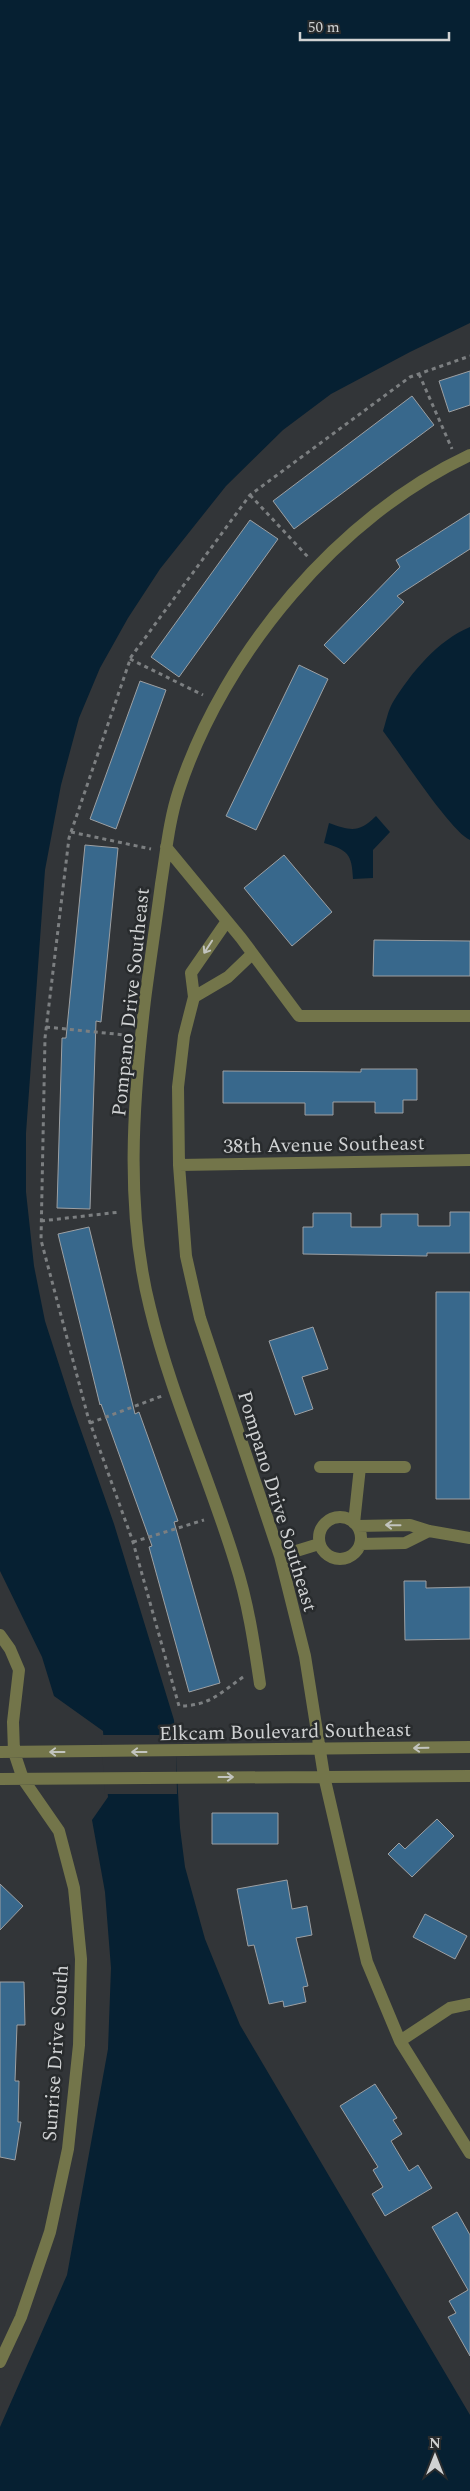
<svg xmlns="http://www.w3.org/2000/svg" width="470" height="2491" font-family="Spectral,serif">
<style>
.water{fill:#062032}
.pier{fill:#323538}
.building{fill:#38688c;stroke:#9da0a3}
.lines{fill:none;stroke-linecap:round;stroke-linejoin:round}
.path{stroke:#7c7f81;stroke-width:3;stroke-dasharray:4 4;stroke-linecap:butt}
.minor{stroke:#73754a;stroke-width:12}
.oneway{stroke:#c2c4be}
.labels{text-anchor:middle;stroke-width:5;stroke-linejoin:round;paint-order:stroke}
.street-label{font-size:20px;fill:#d0d2d3;stroke:#282b2d}
</style>
<rect width="100%" height="100%" fill="#323538"/>
<path class="water" d="M0 0H470V323L410 352 331 394 283 430 226 486 160 569 128 618 100 668 79 718 61 785 45 870 26 1133V1192L34 1266 45 1321 72 1405 114 1524 174 1720 180 1828 185 1867 205 1939 240 2025 470 2415V2491H0V2427L67 2275 108 2049 111 1968 105 1892 92 1820 108 1797 103 1731 54 1696 42 1657 0 1571Z
M470 627V840C451 832 399 752 383 731 386 722 388 710 393 702 411 673 438 640 470 627Z
M376 816 390 832 373 850V878L353 879C352 854 348 850 324 843L329 823C351 831 359 833 376 816Z"/>
<path class="pier" d="M101 1735H176L177 1794H105Z"/>
<path class="building" d="M470 371V405L449 412 439 381Z
M412 396 434 425 294 529 273 501Z
M470 513V549L397 596 404 602 344 664 324 645 400 567 396 560Z
M250 520 278 539 179 677 151 657Z
M299 665 328 679 256 830 226 816Z
M140 681 166 690 116 829 90 819Z
M85 845 118 848 101 1022 96 1021 90 1209 57 1208 62 1038H66Z
M284 855 332 912 292 946 244 888Z
M374 940 470 941V976H373Z
M361 1069H417V1100H403V1113H375V1102H333V1115H305V1103H223V1071L361 1072Z
M450 1212H470V1253H427V1256L303 1254V1227H313V1213H351V1227H381V1214H418V1226H450Z
M89 1227 135 1414 139 1412 178 1521 174 1522 220 1683 189 1692 149 1547 152 1546 101 1404 100 1405 58 1234Z
M436 1292H470V1499H436Z
M313 1327 328 1369 302 1377 313 1409 295 1415 269 1341Z
M404 1581H426V1588L470 1587V1639L405 1640Z
M212 1813H278V1844H212Z
M437 1819 454 1836 412 1877 388 1854 399 1843 405 1849Z
M287 1880 292 1909 307 1906 312 1935 296 1938 308 1986 303 1987 306 2002 284 2007 283 2001 269 2004 254 1945 248 1946 237 1889Z
M0 1884 23 1906 0 1930Z
M425 1914 467 1936 455 1959 413 1937Z
M0 1982H24L25 2025H17L15 2081H19L18 2122H21L15 2160 0 2157Z
M375 2084 397 2118 393 2120 402 2134 391 2141 409 2171 418 2165 432 2188 385 2216 372 2194 383 2187 373 2170 378 2167 340 2106Z
M457 2212 470 2235V2356L448 2317 456 2313 449 2301 468 2290 432 2227Z"/>
<g class="lines">
<path class="path" d="M419 374 452 449
M250 495 308 557
M130 659 203 695
M71 832 151 849
M46 1027 125 1035
M41 1221 120 1212
M90 1423 162 1396
M133 1542 204 1520
M243 1677C219 1694 209 1706 179 1706L133 1542 88 1417 41 1240 45 1038 69 838 131 657 250 495 410 377 470 356"/>
<path class="minor" d="M166 847 241 938 299 1016H470
M227 921 191 973 194 997 184 1036 178 1087 179 1165 186 1256 200 1318 280 1556 305 1656 324 1776 367 1962 400 2041 470 2153
M194 997 228 977 252 954
M179 1165 470 1160
M320 1467H405
M319 1538a21 21 0 1 1 42 0a21 21 0 1 1-42 0Z
M354 1523 360 1467
M357 1526 410 1525 429 1531 470 1538
M360 1544 405 1543 429 1531
M280 1556 319 1544
M0 1635 10 1649 19 1670 13 1722 14 1752 23 1779 59 1831 74 1888 81 1959 79 2045 68 2149 50 2232 21 2317 0 2362
M260 1684C254 1643 248 1602 235 1562 209 1477 171 1395 150 1308 125 1209 133 1101 145 1000 150 961 156 923 161 884 166 853 169 820 179 790 224 653 339 516 470 455
M0 1752 470 1747
M0 1779 470 1776
M400 2041 450 2008 470 2004"/>
</g>
<defs><path id="oneway-shaft" d="M-6 0H5M1.5-3L5.5 0L1.5 3" fill="none" stroke-width="1.6" stroke-linecap="round" stroke-linejoin="round" transform="scale(1.25)"/></defs>
<g class="oneway">
<use href="#oneway-shaft" transform="translate(208 947) rotate(123)"/>
<use href="#oneway-shaft" transform="translate(393 1525) rotate(-179)"/>
<use href="#oneway-shaft" transform="translate(421 1748) rotate(179)"/>
<use href="#oneway-shaft" transform="translate(57 1752) rotate(180)"/>
<use href="#oneway-shaft" transform="translate(139 1752) rotate(180)"/>
<use href="#oneway-shaft" transform="translate(226 1777)"/>
</g>
<g class="labels">
<g class="street-label">
<text transform="translate(130 1002) rotate(-84)" y="7">Pompano Drive Southeast</text>
<text transform="translate(324 1144) rotate(-1)" y="7">38th Avenue Southeast</text>
<text transform="translate(278 1501) rotate(73)" y="7">Pompano Drive Southeast</text>
<text transform="translate(285 1731) rotate(-1)" y="7">Elkcam Boulevard Southeast</text>
<text transform="translate(55 2053) rotate(-86)" y="7">Sunrise Drive South</text>
</g>
</g>
<g transform="translate(435 2456)" stroke="#282b2d" stroke-width="4" paint-order="stroke">
<path d="M0-4L9 19L0 12L-9 19Z" fill="#d0d2d3"/>
<text y="-8" font-size="14" font-weight="bold" text-anchor="middle" fill="#d0d2d3">N</text>
</g>
<path d="M300 32v8h149v-8" fill="none" stroke="#d0d2d3" stroke-width="2.5"/>
<text x="308" y="32" font-size="15" fill="#d0d2d3" stroke="#282b2d" stroke-width="4" paint-order="stroke">50 m</text>
</svg>
